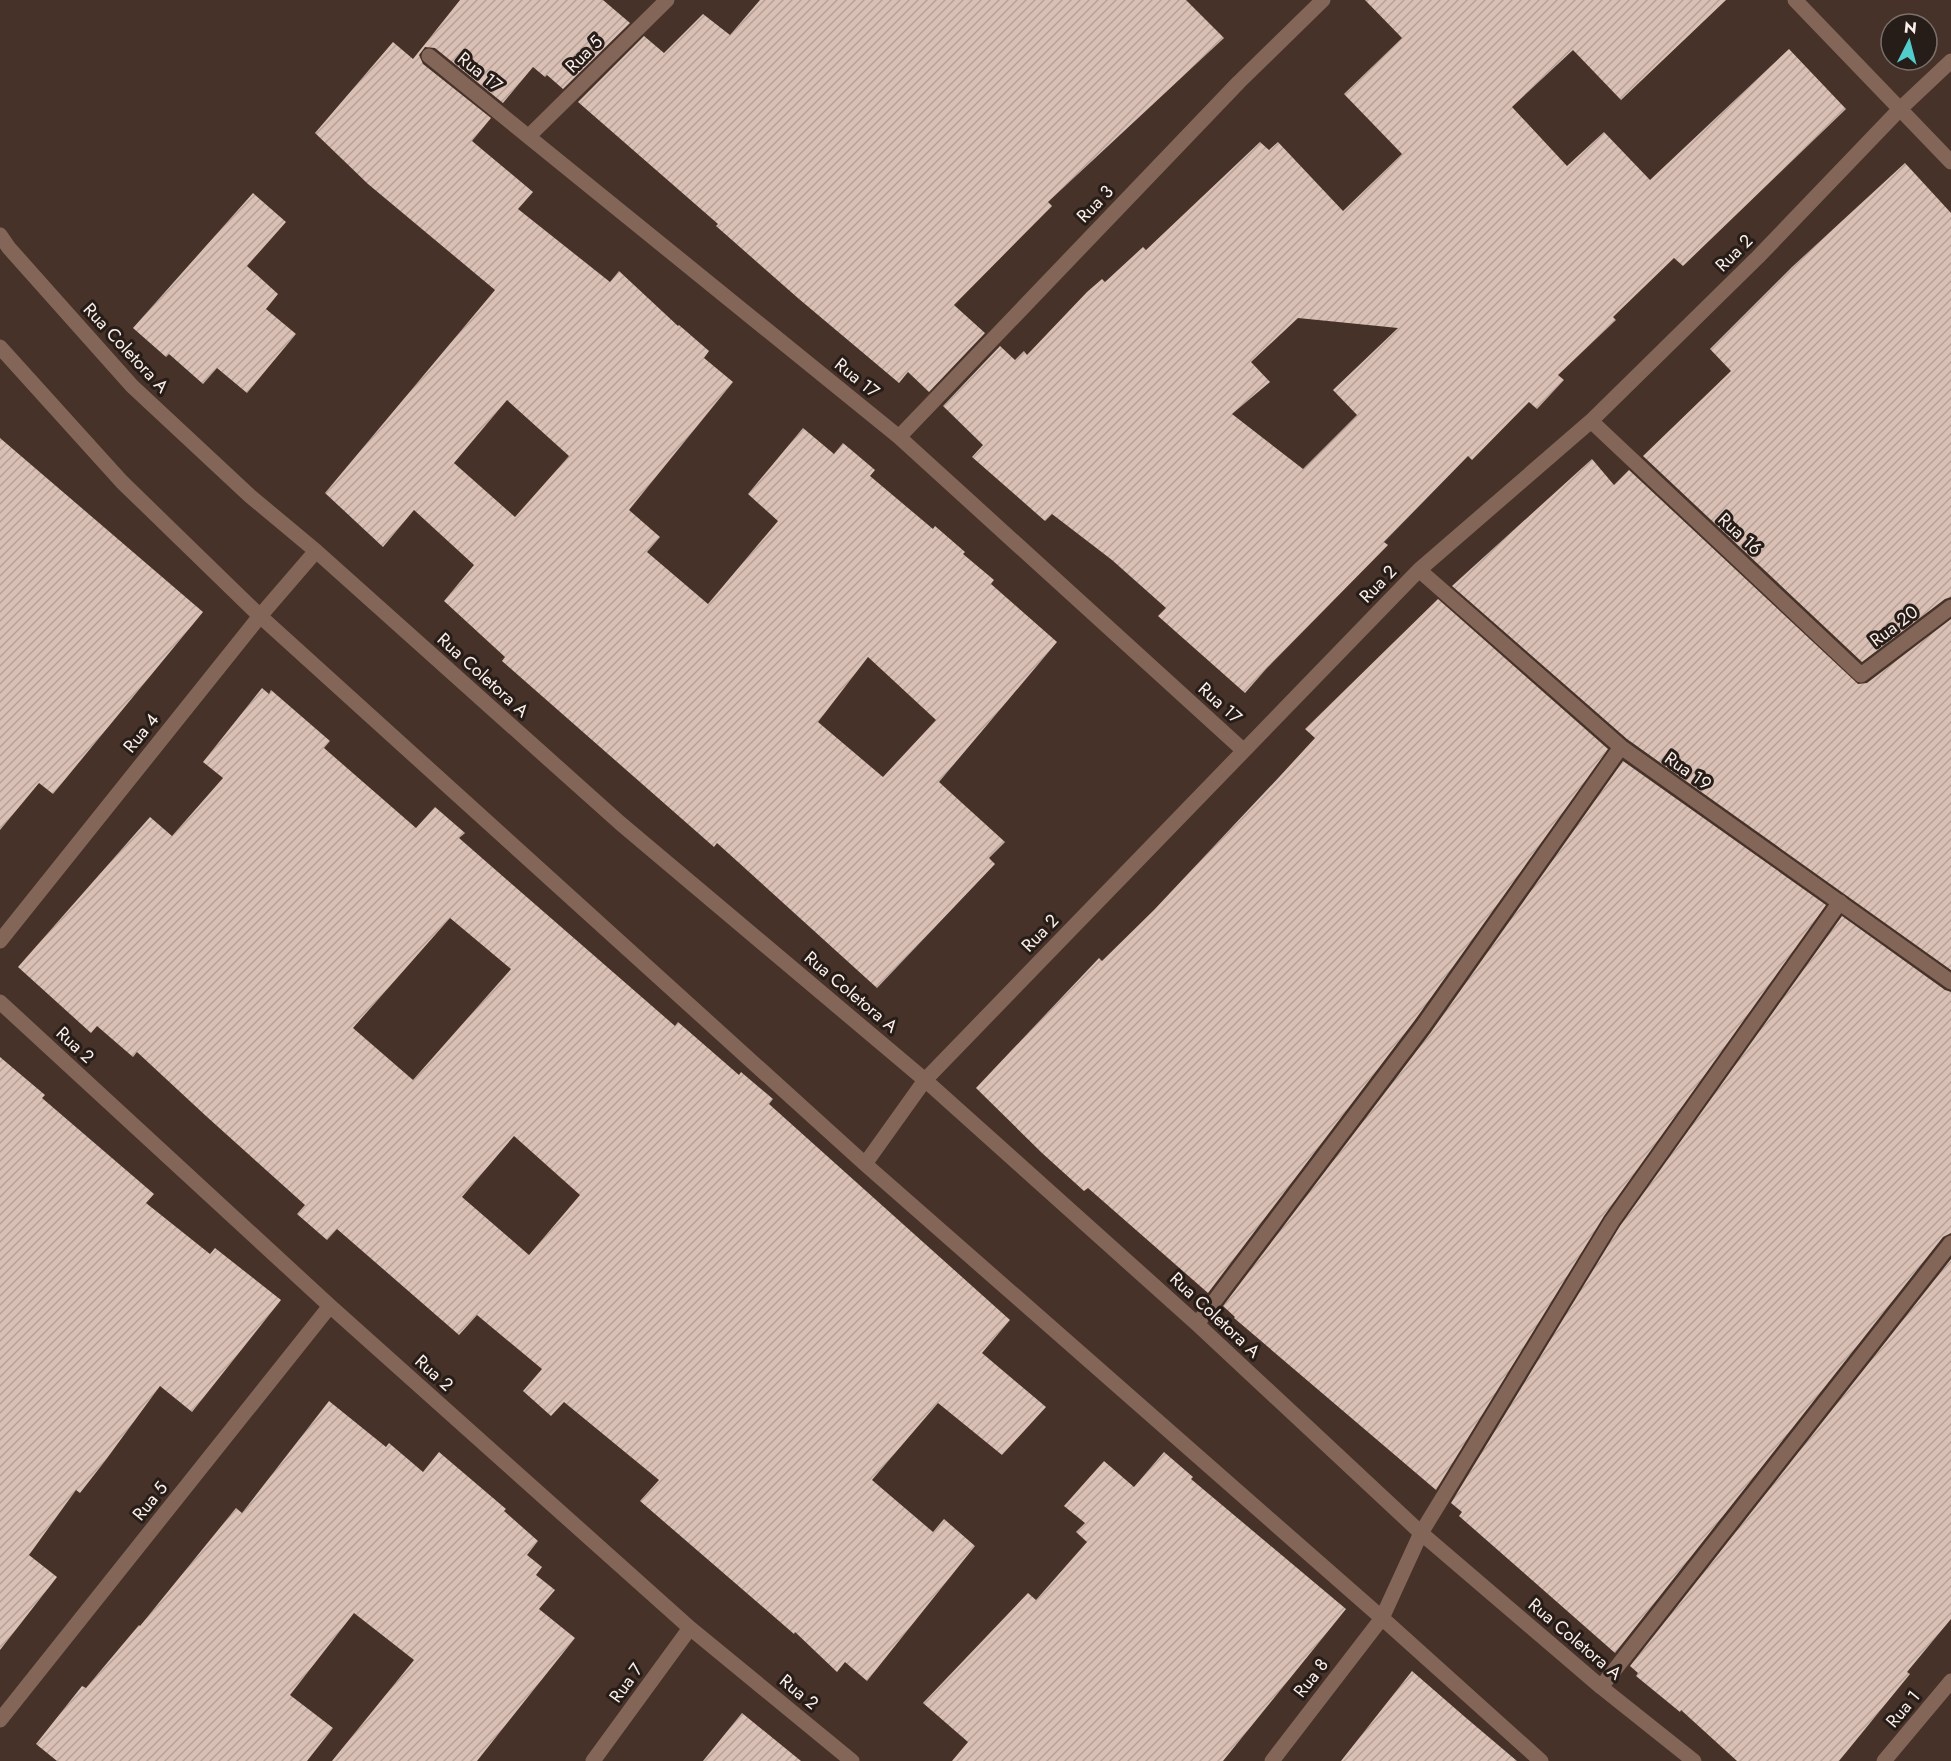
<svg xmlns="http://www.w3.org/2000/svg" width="1951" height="1761" font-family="Jost,sans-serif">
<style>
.building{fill:url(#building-hatch);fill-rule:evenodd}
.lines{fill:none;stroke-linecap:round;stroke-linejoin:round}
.minor{stroke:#836658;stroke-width:15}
.labels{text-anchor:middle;stroke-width:6;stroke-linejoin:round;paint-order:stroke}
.street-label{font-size:18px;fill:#fcefe9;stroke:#261c18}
</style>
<defs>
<pattern id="building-hatch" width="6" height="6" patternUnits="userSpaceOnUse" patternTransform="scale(1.5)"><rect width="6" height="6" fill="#d9bfb4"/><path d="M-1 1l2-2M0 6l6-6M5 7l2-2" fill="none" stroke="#b6a198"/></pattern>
</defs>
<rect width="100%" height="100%" fill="#463229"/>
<path class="building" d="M460 0H603L630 23 563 89 547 75 545 77 533 67 503 103 435 48 425 47 419 55 423 64 491 118 472 141 533 192 518 209 610 282 619 271 678 326 679 325 709 351 704 358 733 382 629 510 660 537 647 552 708 604 778 521 748 494 803 428 834 454 843 443 875 470 870 476 933 529 935 526 965 552 963 554 994 580 991 584 1057 642 939 782 1005 842 989 858 995 864 877 988 717 843 714 847 502 661 505 657 444 601 474 565 414 510 383 547 325 493 495 290 368 184 315 133 393 42 413 59ZM507 400 569 456 515 517 454 463ZM868 657 936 720 883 777 818 722Z
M760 0H1186L1224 38 1048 202 1052 206 954 305 985 333 929 392 908 372 899 383 799 299 716 226 718 224 578 102 644 36 664 53 703 14 730 35Z
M1365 0H1726L1621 100 1573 50 1512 107 1567 166 1604 132 1650 180 1789 49 1846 109 1683 266 1674 258 1613 317 1616 320 1558 375 1564 380 1537 409 1529 402 1472 460 1468 456 1384 542 1388 545 1267 668 1245 693 1158 616 1166 608 1112 560 1052 514 1045 521 972 457 983 445 943 406 1000 346 1015 360 1024 351 1027 355 1087 292 1102 279 1105 282 1143 247 1146 250 1260 142 1269 150 1278 142 1343 211 1402 154 1344 94 1402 38ZM1298 318 1398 328 1333 390 1357 415 1303 469 1232 414 1270 382 1251 362Z
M1905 163 1951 213V597L1945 599 1862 662 1643 456 1731 371 1710 349 1792 267Z
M253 193 286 222 247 266 278 294 266 309 296 334 247 393 217 368 203 384 169 354 166 357 133 328Z
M0 438 203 612 53 794 39 783 0 830Z
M1592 459 1614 485 1629 470 1858 684 1867 683 1951 619V970L1627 739 1452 586Z
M1438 599 1608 749 1415 1020 1208 1293 1088 1188 1084 1191 1042 1153 976 1088 1099 958 1102 961 1154 910 1281 775 1315 738 1305 729Z
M262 688 269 694 271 690 330 741 324 748 416 828 435 807 465 833 459 838 675 1026 678 1022 739 1075 741 1072 773 1099 769 1104 1010 1320 982 1353 1046 1407 1002 1455 938 1403 872 1480 933 1532 944 1519 975 1546 867 1681 845 1662 837 1672 795 1632 794 1634 640 1501 659 1480 564 1402 551 1416 523 1391 542 1369 477 1315 459 1335 337 1229 327 1240 297 1214 305 1205 206 1116 137 1052 133 1057 97 1026 91 1033 18 967 150 817 172 836 223 778 203 762ZM450 918 511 969 413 1080 353 1028ZM514 1136 580 1195 529 1255 462 1197Z
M1623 761 1826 905 1604 1216 1436 1490 1234 1318 1235 1317 1223 1306 1431 1032Z
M1842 916 1945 990 1951 992V1233L1943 1237 1615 1653 1459 1516 1462 1512 1451 1503 1620 1226Z
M0 1057 45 1095 42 1098 154 1194 146 1203 210 1254 215 1248 281 1300 192 1412 160 1386 105 1461 80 1493 76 1490 29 1555 57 1577 0 1650Z
M1951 1259V1619L1907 1672 1910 1674 1839 1761H1737L1681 1710 1680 1712 1636 1676 1638 1673 1630 1666Z
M329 1401 386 1447 389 1443 423 1472 439 1452 506 1509 504 1511 538 1541 527 1555 542 1567 536 1575 555 1590 539 1609 575 1638 477 1761H332L414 1660 354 1613 290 1695 333 1728 307 1761H57L36 1744 82 1686 86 1688 139 1625 140 1626 236 1508 242 1513Z
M1164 1452 1193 1477 1191 1479 1346 1609 1223 1761H952L968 1742 923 1703 1028 1593 1036 1600 1087 1542 1076 1532 1085 1523 1064 1506 1104 1461 1134 1487Z
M1412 1671 1465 1717 1517 1761H1341Z
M742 1713 801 1761H703Z"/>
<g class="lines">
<path class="minor" d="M1795 0 1951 162
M429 56 899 437 1243 750
M529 136 667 0
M0 235 9 248 132 386 250 496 316 551 620 823 925 1080 1197 1324 1421 1533 1601 1687 1694 1761
M0 347 122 482 260 616 865 1164 1382 1618 1541 1761
M1591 421 1861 675 1951 607
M899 437 1239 82 1323 0
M1419 570 1621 747 1951 982
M0 941 260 616 316 551
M0 1002 330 1306 690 1628 852 1761
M865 1164 925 1080 1419 570 1591 421 1758 257 1900 109 1951 61
M1197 1324 1423 1026 1621 747
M1601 1687 1951 1243
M0 1720 330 1306
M593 1761 690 1628
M1272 1761 1382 1618 1421 1533 1612 1221 1840 902
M1884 1761 1951 1681"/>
</g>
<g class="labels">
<g class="street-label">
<text transform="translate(584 54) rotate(-45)" y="6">Rua 5</text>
<text transform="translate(480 72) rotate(39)" y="6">Rua 17</text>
<text transform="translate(1095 204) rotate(-46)" y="6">Rua 3</text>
<text transform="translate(1734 253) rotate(-45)" y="6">Rua 2</text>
<text transform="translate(126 348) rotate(47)" y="6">Rua Coletora A</text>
<text transform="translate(857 378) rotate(39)" y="6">Rua 17</text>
<text transform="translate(1740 534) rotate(43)" y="6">Rua 16</text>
<text transform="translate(1378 584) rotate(-46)" y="6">Rua 2</text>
<text transform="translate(1894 626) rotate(-37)" y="6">Rua 20</text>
<text transform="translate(483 675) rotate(42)" y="6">Rua Coletora A</text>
<text transform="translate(1220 703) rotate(42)" y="6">Rua 17</text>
<text transform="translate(141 733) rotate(-51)" y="6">Rua 4</text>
<text transform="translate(1688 771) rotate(35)" y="6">Rua 19</text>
<text transform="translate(1040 933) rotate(-46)" y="6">Rua 2</text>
<text transform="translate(851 992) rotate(40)" y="6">Rua Coletora A</text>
<text transform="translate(75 1045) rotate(43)" y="6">Rua 2</text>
<text transform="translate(1215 1315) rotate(43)" y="6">Rua Coletora A</text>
<text transform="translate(434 1373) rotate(42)" y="6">Rua 2</text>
<text transform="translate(150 1501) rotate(-51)" y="6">Rua 5</text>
<text transform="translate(1575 1639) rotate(40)" y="6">Rua Coletora A</text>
<text transform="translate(1311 1678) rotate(-52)" y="6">Rua 8</text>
<text transform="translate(626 1683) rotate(-54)" y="6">Rua 7</text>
<text transform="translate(799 1692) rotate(39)" y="6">Rua 2</text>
<text transform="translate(1903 1709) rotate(-50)" y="6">Rua 1</text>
</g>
</g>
<g transform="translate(1909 42) rotate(6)"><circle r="28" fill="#261c18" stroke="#7c706c" stroke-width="1.5"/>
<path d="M0-4.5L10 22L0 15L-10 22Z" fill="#52cdcc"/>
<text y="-9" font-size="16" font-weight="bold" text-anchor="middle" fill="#fcefe9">N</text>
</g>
</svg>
